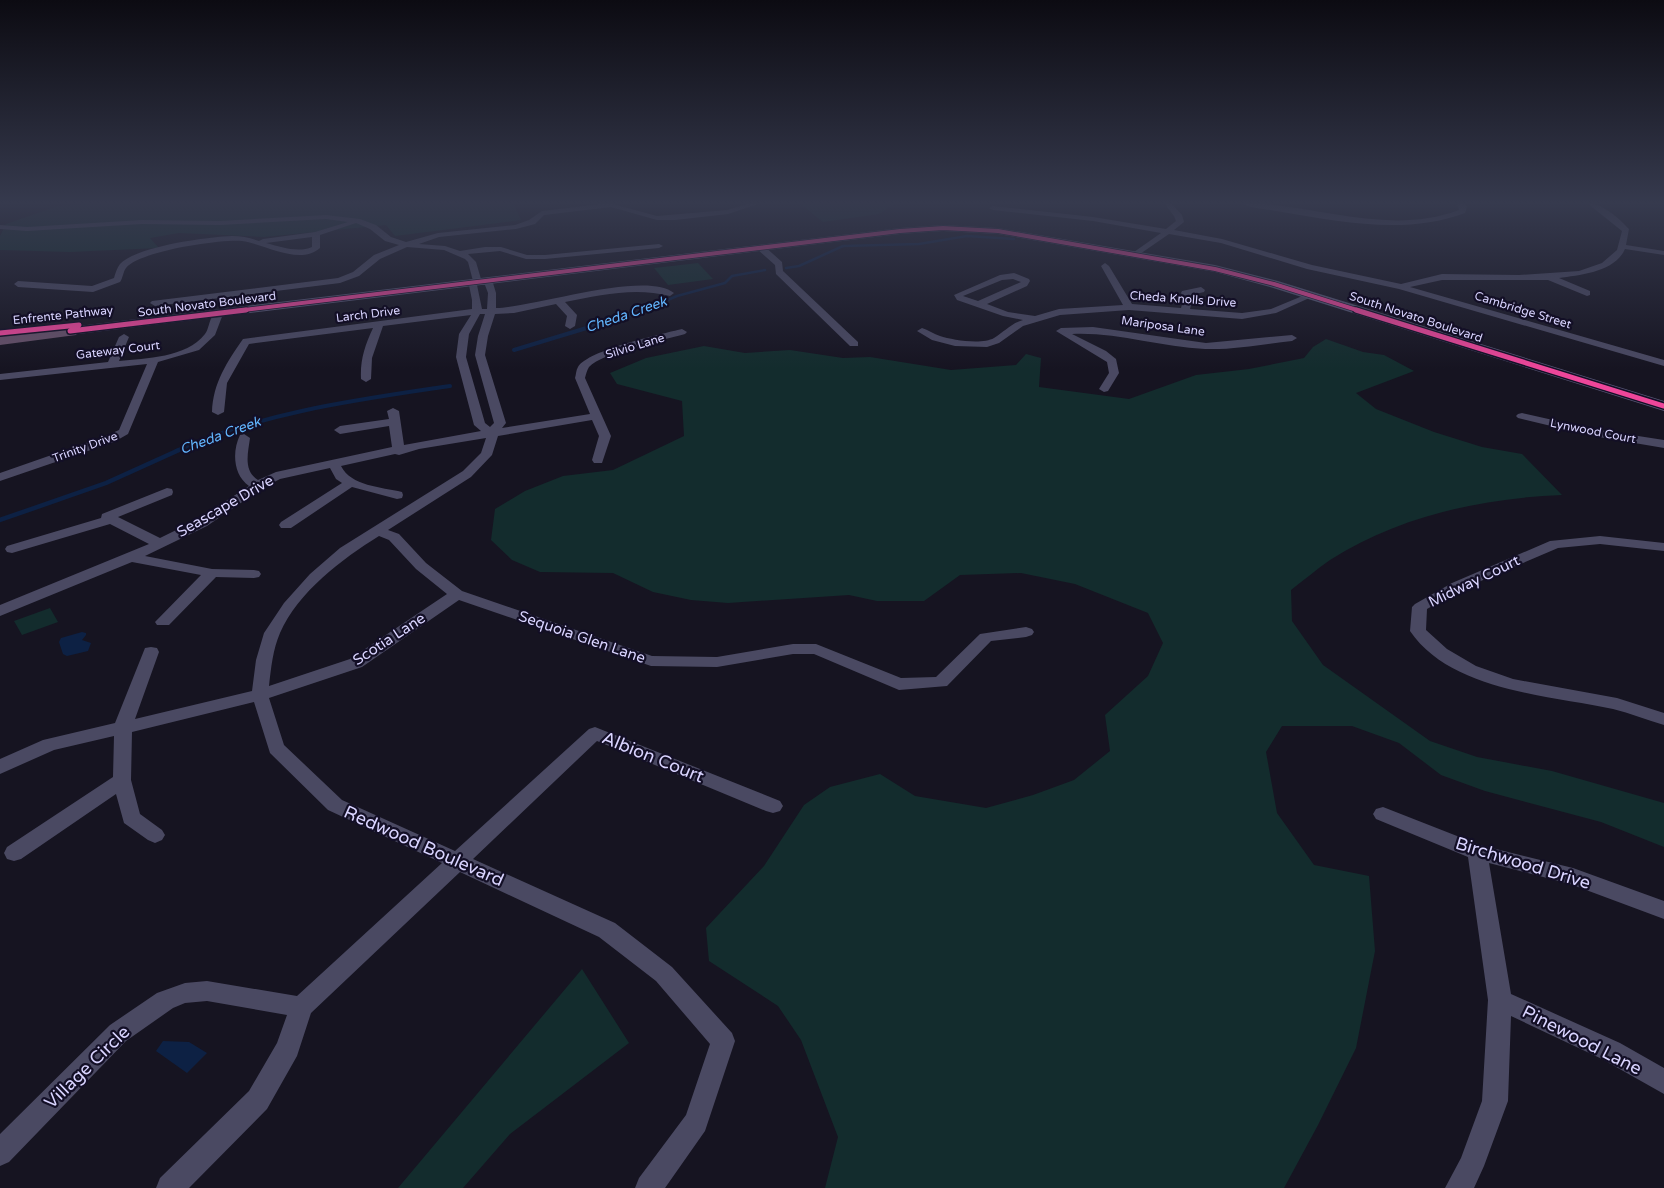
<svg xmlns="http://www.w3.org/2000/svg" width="1664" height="1188" font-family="'Varela Round',sans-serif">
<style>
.green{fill:#132c2d}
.water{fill:#0d2144}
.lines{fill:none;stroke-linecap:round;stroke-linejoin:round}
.stream-far2{stroke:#0d2144;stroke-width:2.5}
.stream-far1{stroke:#0d2144;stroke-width:4}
.stream{stroke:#0d2144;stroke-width:4.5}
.minor{fill:#4a4962;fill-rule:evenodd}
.secondary{fill:#575674;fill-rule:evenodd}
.motorway{fill:#67516a;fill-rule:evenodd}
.cycleway-far1-casing{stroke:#130f26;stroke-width:5.5}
.cycleway-casing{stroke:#130f26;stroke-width:8}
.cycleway-far1{stroke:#ed469a;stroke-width:4}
.cycleway{stroke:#ed469a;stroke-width:5}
.labels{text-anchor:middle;stroke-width:4.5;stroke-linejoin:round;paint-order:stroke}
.far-street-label{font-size:12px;fill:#d9d4ff;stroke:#130f26}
.far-water-label{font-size:14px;font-style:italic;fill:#62b6ff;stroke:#130f26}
.street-label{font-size:15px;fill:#d9d4ff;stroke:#130f26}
.near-street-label{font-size:18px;fill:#d9d4ff;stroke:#130f26}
</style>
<rect width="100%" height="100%" fill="#161421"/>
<path class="green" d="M102 203H513L521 220 395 236 386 225 264 237 179 233 150 238 159 248 70 252 0 250V236L6 224 58 206Z
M799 203H895L879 214 823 222Z
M698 263 713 279 668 285 654 268Z
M1326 339 1363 352 1384 355 1414 371 1356 393 1376 409 1434 432 1482 447 1522 454 1562 495C1482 498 1399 516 1330 560 1317 569 1304 580 1291 590L1292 621 1323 665 1430 741 1477 757 1552 771 1664 803V847L1601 822 1485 791 1441 775 1399 743 1352 726H1282L1266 752 1277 813 1314 865 1369 876 1375 951 1356 1048 1318 1125 1284 1188H825L838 1137 801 1040 778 1006 709 961 706 928 764 866 804 805 830 787 880 774 915 796 986 808 1033 795 1074 780 1110 751 1105 715 1148 676 1163 643 1148 613 1075 584 1021 573 960 575 924 601H877L849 595 728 603 691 600 653 592 613 573 540 572 512 560 491 540 495 509 525 491 563 476 613 470 684 436 682 401 617 384 610 373 646 358 704 346 745 353 790 350 843 358 870 357 951 370 1016 365 1026 354 1041 358 1039 387 1129 399 1196 375 1249 369 1304 358 1313 347Z
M50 608 58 622 22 635 14 621Z
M582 969 629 1043 510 1134 463 1188H398Z"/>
<path class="water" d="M82 632 86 633V635L82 640 91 643 88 651 67 656 63 654 59 642 61 638Z
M163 1041 189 1042 207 1053 187 1073 156 1051Z"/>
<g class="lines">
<path class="stream-far2" d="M1100 203 1107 204
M786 268 799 266 843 246 919 244 967 236 1014 239
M642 311 677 296 725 283 732 276 765 270"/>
<path class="stream-far1" d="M514 350 646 310
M176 451C263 412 356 400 450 386"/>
<path class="stream" d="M0 520 106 483 179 450"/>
<path class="minor" d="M609 203 657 216 727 210 750 203H761L728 214 675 220H657L611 207 544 215 535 224 516 229 439 237 419 244 445 246 460 251 485 247H501L527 255H545L659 244 663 246 659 248 545 259H526L500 251 468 254 476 262 481 279 493 283 496 293V308C535 307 646 270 674 293L670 296C635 287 600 295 565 302L577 315 575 326 570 329 565 326 567 316 556 304 514 313 495 314 488 336 485 355 506 423 502 428 590 414 575 378C576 375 576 370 578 367 588 350 662 334 682 329L687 332 685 334C664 340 603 352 589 367 587 370 586 374 585 378L611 436 602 463H594L592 460 599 436 592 420 498 436 492 455 471 477 388 530 399 534 426 563 462 591 652 656 717 657 793 644H816L901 678 936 677 980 634 1026 627 1032 629 1034 632 1032 635 1026 637 991 641 947 686 899 690 814 654H793L717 667 651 666 459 600 362 667 269 698 284 745 342 800 455 851 589 729 595 727 780 801 783 806 780 811 773 813 766 811 597 741 473 859 615 923 672 967 732 1033 735 1041 705 1131 665 1188H635L639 1178 686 1115 710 1044 656 981 599 937 460 872 311 1013 297 1056 267 1109 189 1188H156L160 1178 249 1091 277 1043 287 1015 207 1001 185 1003 173 1008 126 1041 9 1162 0 1166V1134L110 1025 157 993 185 983 207 981 297 996 442 863 328 810 270 753 254 702 132 732 131 780 140 814 162 830 165 835 162 840 155 843 148 840 124 823 116 794 21 859 14 861 7 859 4 853 7 847 113 777 114 736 54 750 0 774V759L43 740 115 723 145 648 151 647 157 648 159 652 135 719 252 691 256 660 264 633 284 603 310 574 340 548 463 471 481 453 486 438 419 449 399 455 395 454 341 466C351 486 381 487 402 492L403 495 402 498 397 499 352 487 291 528H281L279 525 281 522 342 483 336 479 330 468 280 479 261 489 207 526 145 556 212 569 254 570 259 571 261 574 259 577 254 578 216 577 169 625H157L155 622 201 575 132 562 0 616V605L149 544 110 524 12 553 7 552 5 549 7 546 101 518 102 514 167 488 172 489 173 492 172 495 118 517 160 538C192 523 220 505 249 486 233 475 232 451 240 435L244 434 250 438C248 453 243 471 258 480L276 472 392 447 389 426 340 434 334 430 340 426 389 419 387 411 393 408 399 411 404 445 481 431 474 425 456 357 459 334 471 315 383 326 372 358 371 379 366 382 361 379C360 360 365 345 373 328L249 344 227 383 224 412 218 415 212 412C213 383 227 362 243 339L472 309V300L469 285 473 281 468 262 465 259 444 250 407 247 380 259 359 276 340 283 155 306 150 303 152 301 338 278 353 272 374 255 399 245 385 241 370 229 356 223 320 235V248C299 266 265 244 242 241 221 239 139 251 126 268 123 272 123 278 120 282L93 292 18 287 14 284 18 281 92 286 114 278C115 274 117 268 120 264 137 246 208 237 232 236 242 236 250 238 259 241L263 239 315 232 348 222 326 219 220 225 142 224 27 231 0 229V225L27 227 142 220 220 221 326 215 360 219 376 225 391 237 406 242 438 233 515 225 529 220 542 211ZM312 237V247C298 253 281 247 266 243ZM479 284 485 285 488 293 487 309H482L477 285ZM480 314H485L478 336 475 355 494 423 490 427 485 423 466 357 469 334ZM379 536 389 540 416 569 447 594 350 659 269 686C271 668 273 649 280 633 298 592 342 559 379 536Z
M1164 203H1171L1182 215 1184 222 1174 230 1222 239 1312 265 1401 284 1442 274 1519 275 1579 271 1602 263 1617 250 1622 231 1587 203C1602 203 1619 218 1629 229L1626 245 1664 251V255L1625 249C1615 272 1580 275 1559 278L1590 291V295L1587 296 1548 280H1442L1410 287 1664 360V366L1399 289 1307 269 1221 243 1169 234 1137 256H1134V252L1161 233 1093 221 993 210 989 208 993 206 1093 217 1166 229 1176 221 1174 216Z
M1241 203C1313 203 1387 237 1459 210L1457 203H1464L1467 207 1465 213C1407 235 1341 222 1282 212 1269 209 1251 209 1241 203Z
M757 245H763L782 262 783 271 858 342V346H850L776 274 775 265 757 249Z
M1105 263 1109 266 1132 304 1181 308 1184 298 1181 293 1182 291 1201 287 1205 290 1204 292 1191 295 1193 298 1190 309 1242 313 1271 309 1312 292 1316 295 1276 313 1242 319 1129 310 1060 315 1023 326 999 343 987 347 955 346 932 340 917 331 922 328C928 330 934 334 940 336 952 340 982 345 994 338 1004 332 1012 323 1023 320L1003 316 957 300 954 295 1000 275 1014 273 1029 279 1030 281 1027 286 987 304 1008 312 1035 316 1059 309 1123 305 1101 266ZM1013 279 1021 282 978 301 963 296 1002 280Z
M218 311 223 314 215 335 199 350 158 362 128 434 114 442 0 481V473L106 436 119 430 147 364 0 380V374L108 362 119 337 124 334 129 337 119 361C146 358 186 358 205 334 210 328 209 314 218 311Z
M1093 327 1206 343 1292 335 1297 338 1292 341C1264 344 1233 350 1205 349 1160 347 1117 332 1072 334L1106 351 1116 359 1119 373 1108 391 1104 392 1099 389 1109 373 1107 362 1056 331 1061 328Z
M1522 413 1593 429 1664 440V448L1593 436 1518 418 1516 416 1518 414Z
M1600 536 1664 543V551L1600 544 1558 548 1462 589 1427 609 1426 630 1447 649 1476 666 1513 679 1617 698 1664 713V725C1647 720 1630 713 1613 709 1548 695 1451 691 1410 631L1412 607 1415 604 1452 583 1550 541Z
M1383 807 1480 845 1573 868 1664 901V919L1570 884 1489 863 1511 994 1620 1043 1664 1068V1094L1602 1059 1511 1016 1508 1101 1484 1166 1474 1188H1445L1461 1158 1482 1101 1488 1000 1468 857 1376 819 1373 814 1376 809Z"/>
<path class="secondary" d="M943 225 998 228 1215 265 1278 281 1664 401V411L1270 287 1215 272 998 234 943 231 900 234 70 335 63 331 70 327 900 228Z"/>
<path class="motorway" d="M70 326 76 327 78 331 76 335 0 345V335Z"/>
<defs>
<path id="cycleway-far1" d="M236 311 900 231 943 228 998 231 1215 269 1274 284 1360 311"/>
<path id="cycleway" d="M1356 310 1664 406
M70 331 246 310
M0 333 79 325"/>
</defs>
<use href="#cycleway-far1" class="cycleway-far1-casing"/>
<use href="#cycleway" class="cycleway-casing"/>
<use href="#cycleway-far1" class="cycleway-far1"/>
<use href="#cycleway" class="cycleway"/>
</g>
<linearGradient id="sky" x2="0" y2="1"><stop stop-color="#0c0b12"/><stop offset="0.55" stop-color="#363a4e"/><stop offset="1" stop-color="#363a4e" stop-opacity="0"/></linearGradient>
<rect width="1664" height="369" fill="url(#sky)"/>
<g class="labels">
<g class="far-street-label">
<text transform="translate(1183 299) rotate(4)" y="4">Cheda Knolls Drive</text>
<text transform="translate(207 304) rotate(-7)" y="4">South Novato Boulevard</text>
<text transform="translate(1523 310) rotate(17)" y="4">Cambridge Street</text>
<text transform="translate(368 314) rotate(-7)" y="4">Larch Drive</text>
<text transform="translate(63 315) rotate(-6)" y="4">Enfrente Pathway</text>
<text transform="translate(1416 317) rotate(18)" y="4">South Novato Boulevard</text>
<text transform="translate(1163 326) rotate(8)" y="4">Mariposa Lane</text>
<text transform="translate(635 346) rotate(-17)" y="4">Silvio Lane</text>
<text transform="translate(118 350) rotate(-7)" y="4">Gateway Court</text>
<text transform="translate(1593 431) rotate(11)" y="4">Lynwood Court</text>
<text transform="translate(85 447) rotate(-20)" y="4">Trinity Drive</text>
</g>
<g class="far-water-label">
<text transform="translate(626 314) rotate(-19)" y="5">Cheda Creek</text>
<text transform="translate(220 435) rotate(-20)" y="5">Cheda Creek</text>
</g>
<g class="street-label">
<text transform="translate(225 506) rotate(-30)" y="5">Seascape Drive</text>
<text transform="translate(1474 581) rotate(-26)" y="5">Midway Court</text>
<text transform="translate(582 637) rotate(19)" y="5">Sequoia Glen Lane</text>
<text transform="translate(389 639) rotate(-33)" y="5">Scotia Lane</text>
</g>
<g class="near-street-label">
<text transform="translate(653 757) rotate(22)" y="6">Albion Court</text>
<text transform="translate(424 846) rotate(24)" y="6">Redwood Boulevard</text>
<text transform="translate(1523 863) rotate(17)" y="6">Birchwood Drive</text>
<text transform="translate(1582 1040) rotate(27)" y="6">Pinewood Lane</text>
<text transform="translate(87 1067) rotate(-44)" y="6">Village Circle</text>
</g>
</g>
</svg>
